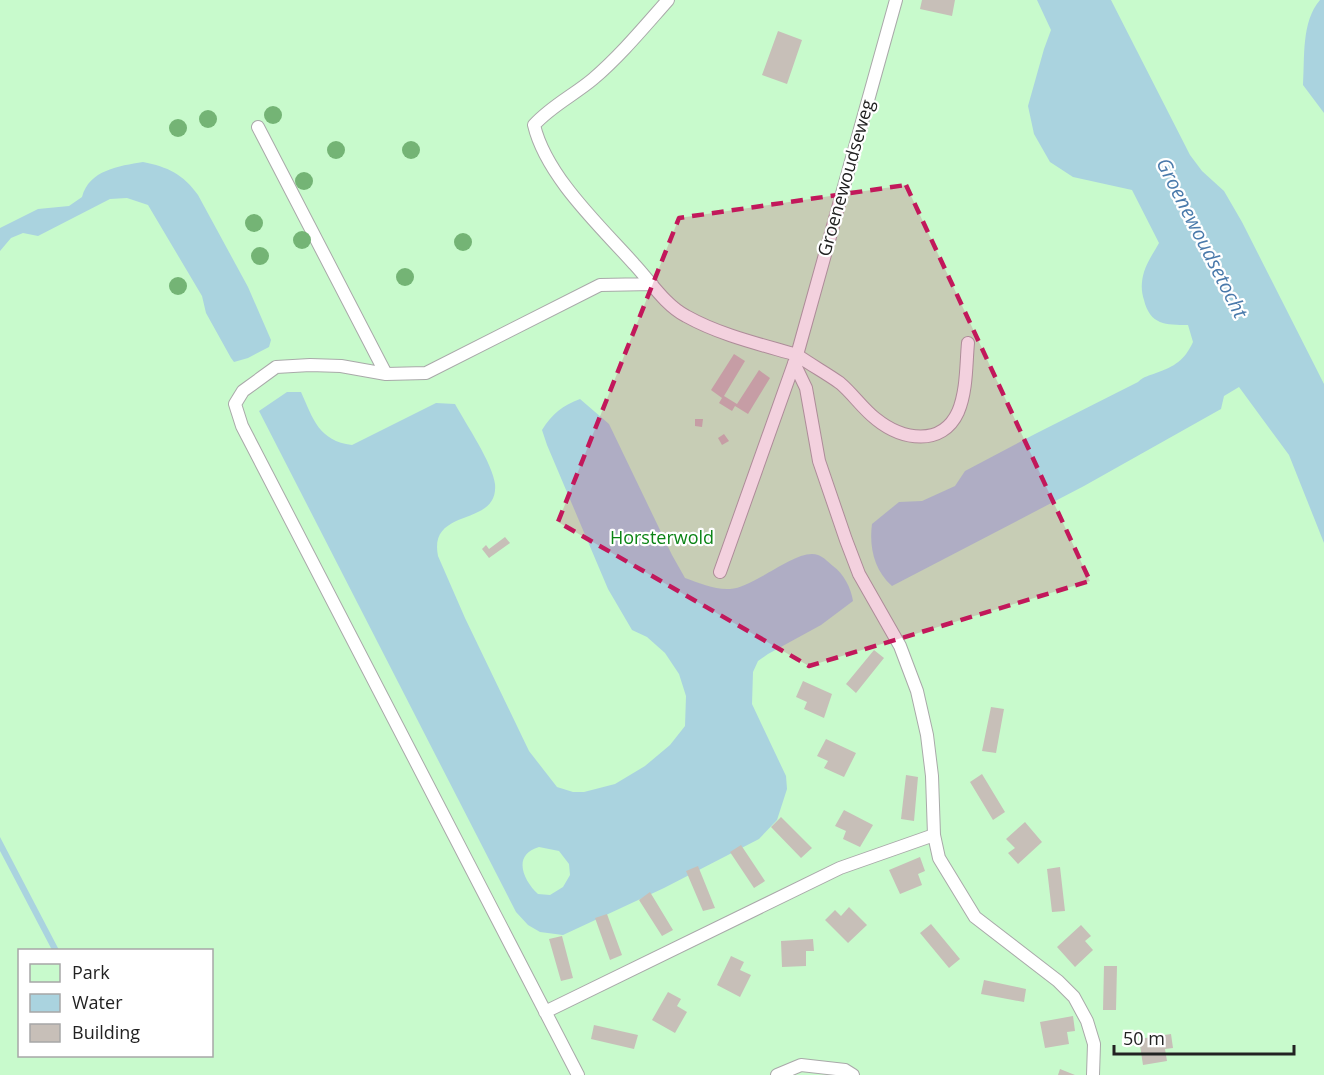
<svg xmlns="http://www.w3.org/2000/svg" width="1324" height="1075" font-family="'Open Sans',sans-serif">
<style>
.park{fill:#c8facc;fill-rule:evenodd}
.water{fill:#aad3df;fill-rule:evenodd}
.building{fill:#c7bfb8}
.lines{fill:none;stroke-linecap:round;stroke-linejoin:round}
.service-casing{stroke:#a9a9a9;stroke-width:14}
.service{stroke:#fff;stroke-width:12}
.tree{fill:#74b475}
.marked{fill:#c2185b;fill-opacity:0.2;stroke:#c2185b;stroke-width:4.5;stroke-dasharray:12 8;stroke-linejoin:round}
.labels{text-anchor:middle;stroke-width:4.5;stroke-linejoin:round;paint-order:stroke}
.street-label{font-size:18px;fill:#222;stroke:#fff}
.park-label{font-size:18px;fill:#0c8416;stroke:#fff}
.water-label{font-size:20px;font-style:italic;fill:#4a7aab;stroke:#fff}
</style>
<rect width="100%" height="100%" fill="#f2efe9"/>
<path class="park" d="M0 0H1324V1075H0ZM20 950H212V1056H20Z"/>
<path class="water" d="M1037 0H1111L1190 155 1202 171 1224 191 1242 222 1324 384V543L1289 455 1239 387 1224 396 1221 409 1084 486 892 586C874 570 869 547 872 524L899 502 922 501 955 486 965 471 1035 434 1138 382C1144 376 1149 376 1156 373 1175 366 1184 361 1193 342L1188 325C1166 325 1150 325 1144 300 1141 291 1141 282 1144 272 1147 262 1154 252 1159 243L1132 190 1073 177 1050 162 1034 134 1028 106 1044 49 1051 30Z
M1320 0H1324V113L1303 85C1305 58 1301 22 1320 0Z
M143 162C168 167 183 174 198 195L248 287 271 340 269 347 248 358 234 362 231 358 206 313 202 296 148 205 127 198 110 199 38 236 23 233 11 238 0 251V228L38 209 69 206 82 197C89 170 119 166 143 162Z
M287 392H301C313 419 319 441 352 445L436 403 455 404C466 424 493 464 495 484 499 528 428 506 438 556L465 618 529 751 557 787 573 792H584L615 784 645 766 670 745 685 726 686 696 679 674 665 653 647 637 632 630 608 589 547 445 542 430C552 414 563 405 580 399L609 424 672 555 685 578C699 583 715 590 730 589 755 588 797 547 818 555 824 557 829 563 833 566 844 574 851 588 853 601L821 625 768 654 758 661 753 672 752 704 786 776 787 789 777 820 759 839 664 888 563 935 540 932 528 925 516 912 259 411ZM539 847 559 851 569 864 570 875 563 887 550 895 538 894C523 880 512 855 539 847Z
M0 837 59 950H52L0 851Z"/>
<path class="building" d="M922 0H955L952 16 920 9Z
M778 31 802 40 787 84 762 75Z
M734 354 745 361 724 396 737 404 759 370 770 378 748 414 735 406 732 411 719 403 722 398 711 390Z
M695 419H703L702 427 695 426Z
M724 434 729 441 722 445 718 438Z
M505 537 510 543 489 558 482 549 486 545 489 549Z
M874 650 884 658 856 693 846 684Z
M803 681 832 694 824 718 804 709 807 702 796 697Z
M991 707 1004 709 996 753 982 751Z
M826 739 856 753 844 777 824 768 828 761 817 756Z
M982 774 1005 812 993 820 970 782Z
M906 775 918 777 914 821 901 819Z
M844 810 873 825 860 847 843 839 846 831 835 826Z
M781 817 812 848 801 858 771 827Z
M1025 822 1042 842 1018 864 1008 853 1015 848 1006 839Z
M741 845 765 881 754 888 730 852Z
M920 857 925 871 918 874 922 885 900 894 889 870Z
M698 866 715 908 703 911 686 871Z
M1060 867 1065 911 1052 912 1047 869Z
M650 892 673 930 662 936 639 900Z
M849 907 867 925 848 943 825 920 835 910 841 916Z
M607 914 622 955 610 960 595 918Z
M931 924 960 959 949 968 920 933Z
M1081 925 1091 936 1085 941 1093 950 1075 967 1057 947Z
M562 936 573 978 561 981 549 939Z
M813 939 814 951H806V966L782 967 781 941Z
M731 956 744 962 740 970 751 975 740 997 717 985Z
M1104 966H1117L1116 1010H1103Z
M984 980 1026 989 1024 1002 981 994Z
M668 992 681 999 677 1006 687 1012 675 1033 652 1020Z
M1073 1016 1075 1031 1067 1032 1069 1044 1045 1048 1040 1022Z
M594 1025 638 1035 634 1049 591 1039Z
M1171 1034 1173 1048 1165 1049 1167 1061 1143 1065 1139 1039Z
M1060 1069 1075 1075H1058Z"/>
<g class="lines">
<defs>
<path id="service" d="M668 0C644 27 621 55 593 79 574 95 551 106 534 125 546 176 600 226 634 264 650 281 665 305 686 316 720 335 759 344 797 355L720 572
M896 0 797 355C811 365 826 373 840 383 853 394 863 409 876 419 902 440 942 447 958 412 967 391 966 364 968 343
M258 127 386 374
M794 363 806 388 819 461 846 540 859 574 900 646 917 691 927 735 932 776 934 835 939 858 975 917 1058 981 1074 997 1087 1021 1094 1044 1093 1075
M545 1012 840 868 934 835
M578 1075 242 426 235 404 243 391 276 367 310 365 341 366 386 374 426 373 600 285 652 284
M777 1075 801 1065 845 1070 853 1075"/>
</defs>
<use href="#service" class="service-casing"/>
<use href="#service" class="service"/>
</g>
<g class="tree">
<circle cx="273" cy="115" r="9"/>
<circle cx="208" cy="119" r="9"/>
<circle cx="178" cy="128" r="9"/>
<circle cx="336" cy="150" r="9"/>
<circle cx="411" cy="150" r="9"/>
<circle cx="304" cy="181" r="9"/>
<circle cx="254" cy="223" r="9"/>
<circle cx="302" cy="240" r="9"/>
<circle cx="463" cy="242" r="9"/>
<circle cx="260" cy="256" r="9"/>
<circle cx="405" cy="277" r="9"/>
<circle cx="178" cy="286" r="9"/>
</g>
<path class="marked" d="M906 185 1090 581 809 666 558 522 679 218Z"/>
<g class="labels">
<g class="street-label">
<text transform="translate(846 178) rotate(-74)" y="6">Groenewoudseweg</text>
</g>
<g class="park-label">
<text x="662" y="544">Horsterwold</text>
</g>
<g class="water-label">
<text transform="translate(1202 238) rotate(63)" y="7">Groenewoudsetocht</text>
</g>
</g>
<rect x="18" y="949" width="195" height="108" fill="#ffffff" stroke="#a7a7a7" stroke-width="1.5"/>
<rect x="30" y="964" width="30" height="18" fill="#c8facc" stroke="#a7a7a7" stroke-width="1.5"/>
<text x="72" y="979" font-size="18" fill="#222222">Park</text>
<rect x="30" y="994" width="30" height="18" fill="#aad3df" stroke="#a7a7a7" stroke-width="1.5"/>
<text x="72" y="1009" font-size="18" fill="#222222">Water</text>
<rect x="30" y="1024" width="30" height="18" fill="#c7bfb8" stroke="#a7a7a7" stroke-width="1.5"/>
<text x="72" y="1039" font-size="18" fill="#222222">Building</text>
<path d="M1114 1045v9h180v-9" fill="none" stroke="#222222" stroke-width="3"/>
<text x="1123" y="1045" font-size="18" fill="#222222" stroke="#ffffff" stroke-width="4.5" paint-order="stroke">50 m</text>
</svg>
